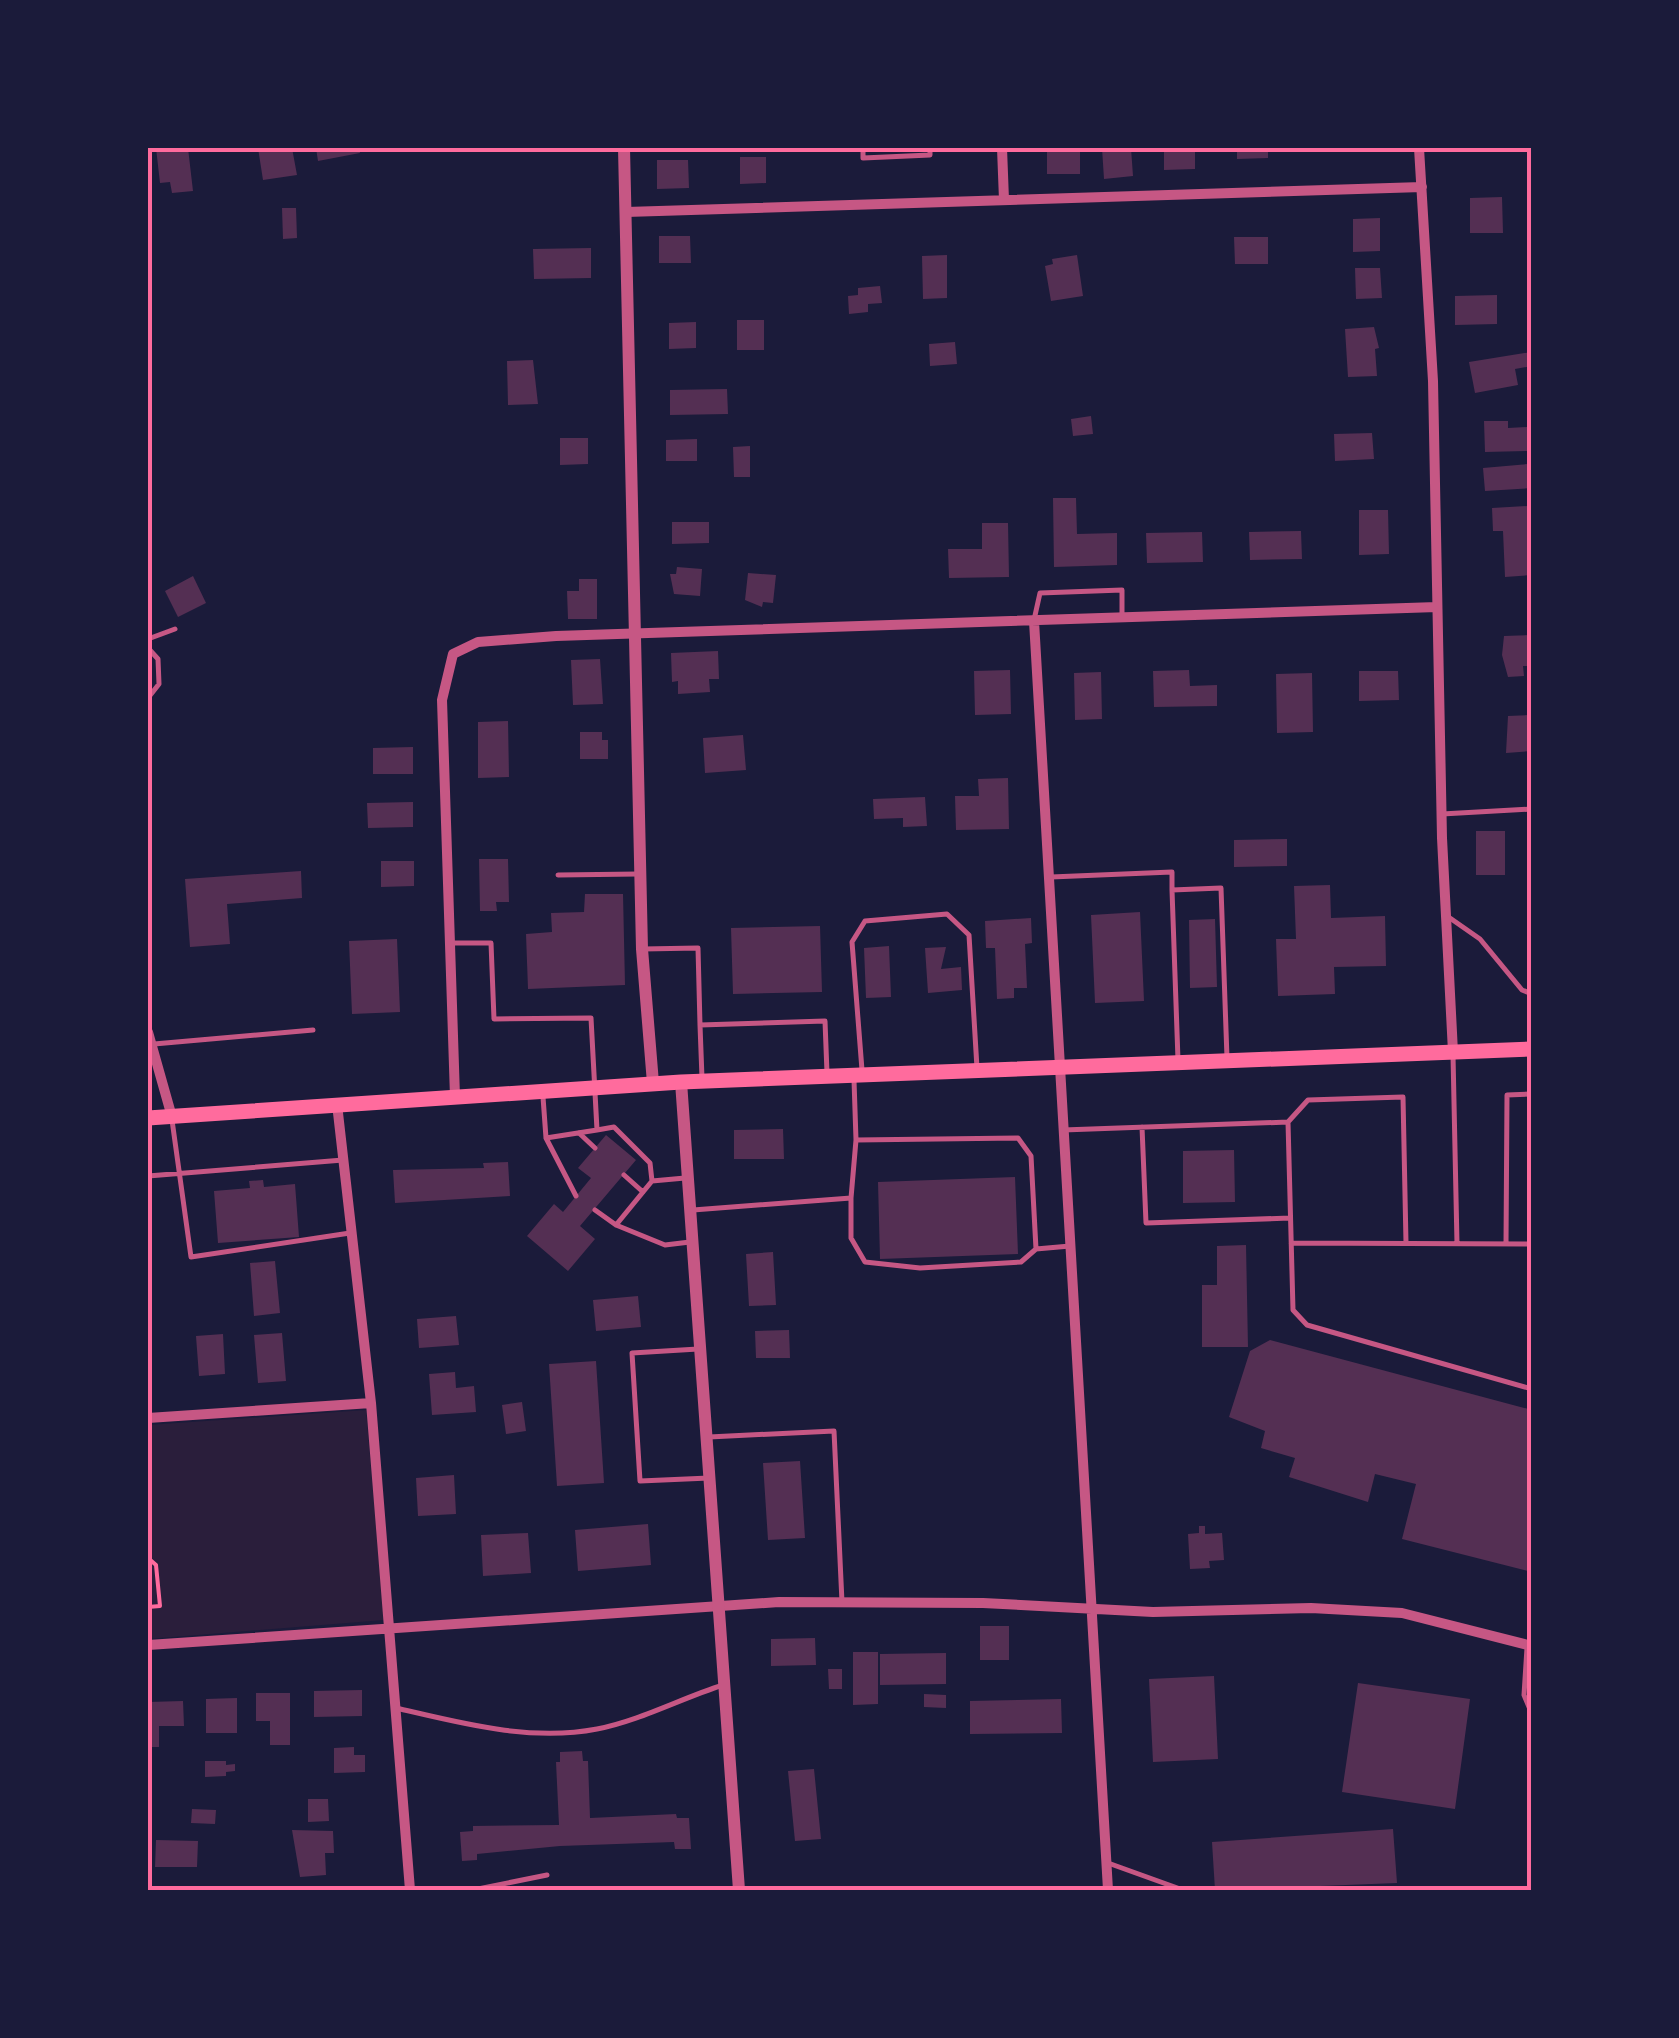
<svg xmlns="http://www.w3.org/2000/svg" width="1679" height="2038" font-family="'Asap Condensed',sans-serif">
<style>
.green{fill:#2a1e3b}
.building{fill:#542f53}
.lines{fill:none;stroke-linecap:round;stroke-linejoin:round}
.path{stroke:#ff6b9d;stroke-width:4}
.service{stroke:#c65784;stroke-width:5}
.minor{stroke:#c65784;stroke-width:10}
.tertiary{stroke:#c65784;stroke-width:12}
.primary{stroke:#ff6b9d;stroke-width:15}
.neatline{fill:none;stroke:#ff6b9d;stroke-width:4}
</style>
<rect width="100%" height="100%" fill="#1b1b3a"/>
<path class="green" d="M366 1410 384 1620 148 1639V1425Z"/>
<path class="building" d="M156 148H188L193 191 172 193 170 182 160 183Z
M258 148H292L297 175 263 180Z
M316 148H359L360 153 318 161Z
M1047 148H1080V174H1047Z
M1102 148H1131L1133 176 1104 179Z
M1164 148H1195V169L1164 170Z
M1237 148H1268V158L1237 159Z
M740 157H766V183L740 184Z
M657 160H688L689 188 657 189Z
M1502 197 1503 233H1470V198Z
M282 208H296L297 238 283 239Z
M1380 218V251L1353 252V219Z
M659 236H690L691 263H659Z
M1234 237H1268V264H1235Z
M591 248V278L534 279 533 249Z
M947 255V298L923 299 922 256Z
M1077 255 1083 296 1051 301 1045 266 1053 264 1052 259Z
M1355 268H1380L1382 298 1356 299Z
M880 286 882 303 868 304V312L849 314 848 296 858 295V288Z
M1497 295V324L1455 325V296Z
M737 320H764V350H737Z
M696 322V348L669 349V323Z
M1374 327 1379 348 1375 349 1377 376 1348 377 1345 329Z
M955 342 957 364 930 366 929 344Z
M1531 352 1532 366 1515 369 1518 385 1475 393 1469 362Z
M533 360 538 404 508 405 507 361Z
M727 389 728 414 670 415V390Z
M1091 416 1093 434 1073 436 1071 419Z
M1484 421H1508V428L1527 427 1528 451 1485 452Z
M1372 433 1374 459 1335 461 1334 434Z
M560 438H588V464L560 465Z
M697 439V461H666V440Z
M750 446V477H734L733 447Z
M1528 464 1532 488 1485 491 1483 468Z
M1053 498H1076L1077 534 1117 533V565L1054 567Z
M1528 506 1532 575 1505 577 1503 531H1493L1492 508Z
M1359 510H1388L1389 554 1359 555Z
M672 522H709V543L672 544Z
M982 523H1008L1009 577 949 578 948 549H982Z
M1301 531 1302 559 1250 560 1249 532Z
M1202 532 1203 562 1147 563 1146 533Z
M677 567 702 569 700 596 674 594 670 574H676Z
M748 573 776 575 773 603 763 602 762 607 745 600Z
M193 576 206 603 178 617 165 591Z
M579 579H597V619H568L567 591H579Z
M1531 635 1532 666H1523L1524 676 1508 677 1502 655 1504 636Z
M718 651 719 679H709L710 692 678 694V681L672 682 671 653Z
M600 659 603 704 573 705 571 660Z
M1010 670 1011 714 975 715 974 671Z
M1189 670 1190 686 1217 685V706L1154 707 1153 671Z
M1359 671H1398L1399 700 1359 701Z
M1101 672 1102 719 1075 720 1074 673Z
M1312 673 1313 732 1277 733 1276 674Z
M1532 700V751L1506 753 1508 716 1529 715 1528 701Z
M508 721 509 777 478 778V722Z
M580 732H602V740H608V759H580Z
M743 735 746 770 705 773 703 738Z
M413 747V774H373V748Z
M1008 778 1009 829 956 830 955 796H979L978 779Z
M925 797 927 826 903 827V818L874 819 873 799Z
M413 802V827L368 828 367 803Z
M1476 831H1505V875H1476Z
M1287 839V866L1234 867V840Z
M479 859H508L509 902H496L497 911H480Z
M381 861H414V886L381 887Z
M301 871 302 898 227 904 230 944 190 947 185 879Z
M1330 885 1331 918 1385 916 1386 966 1334 967 1335 994 1278 996 1276 939H1296L1294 886Z
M585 894H623L625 985 528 989 526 934 552 932 551 913 584 912Z
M1140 912 1144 1001 1095 1003 1091 915Z
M1031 918 1032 943 1025 944 1027 988H1014V998L997 999 995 948H986L985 921Z
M1215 919 1217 987 1190 988 1189 920Z
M820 926 822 992 733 994 731 928Z
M397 939 400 1012 352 1014 349 941Z
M889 946 891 997 866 998 864 948Z
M946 947 941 969 961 967 962 990 928 993 925 948Z
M783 1129 784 1159H734V1130Z
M606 1135 636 1160 580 1226 595 1239 568 1271 527 1236 554 1204 563 1212 591 1178 578 1168Z
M1234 1150 1235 1202 1183 1203V1151Z
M508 1162 510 1196 395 1203 393 1170 484 1168 483 1163Z
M1015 1177 1018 1254 880 1259 878 1182Z
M263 1180 264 1187 295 1184 299 1237 218 1243 214 1191 250 1188 249 1181Z
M1246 1245 1248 1347H1202V1285H1217V1246Z
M773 1252 776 1305 749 1306 746 1254Z
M275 1261 280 1313 254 1316 250 1263Z
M638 1296 641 1327 596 1331 593 1300Z
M456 1316 459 1345 419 1348 417 1319Z
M789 1330 790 1358H756L755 1331Z
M282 1333 286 1381 258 1383 254 1335Z
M223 1334 225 1374 199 1376 196 1336Z
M1270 1340 1532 1410V1572L1402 1539 1416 1484 1375 1474 1368 1502 1289 1477 1295 1458 1261 1448 1265 1431 1229 1417 1250 1351Z
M596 1361 604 1483 557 1486 549 1364Z
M455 1372 456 1388 474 1386 476 1412 432 1415 429 1374Z
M522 1402 526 1431 506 1434 502 1405Z
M800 1461 805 1538 768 1540 763 1463Z
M454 1475 456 1514 418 1516 416 1478Z
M648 1524 651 1565 578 1571 575 1530Z
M1199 1526H1205V1534L1222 1533 1224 1560 1209 1561 1210 1568 1190 1569 1188 1534 1199 1533Z
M528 1533 531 1573 483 1576 481 1535Z
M980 1626H1009V1660H980Z
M815 1638 816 1665 771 1666V1639Z
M853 1652H878V1704L853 1705Z
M946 1653V1684L880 1685V1654Z
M828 1669H842V1689H829Z
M1214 1676 1218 1759 1153 1762 1149 1679Z
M1358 1683 1470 1699 1455 1809 1342 1792Z
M362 1690V1716L314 1717V1691Z
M256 1693H290V1745H270V1721H256Z
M924 1694 946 1695V1708L924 1707Z
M237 1698V1733H206V1699Z
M1061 1699 1062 1733 970 1734V1701Z
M183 1701 184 1726H159V1747H148V1702Z
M354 1747V1755H365V1772L334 1773V1748Z
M582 1751 583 1761H588L590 1818 676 1814 677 1818H689L691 1849H675L674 1842 560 1846 477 1854V1860L462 1861 460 1832 473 1831V1826L559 1825 556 1762H560V1752Z
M205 1761H226V1765L235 1764V1771L226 1772V1776L205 1777Z
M814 1769 821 1839 795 1841 788 1771Z
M308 1799H328L329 1821 308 1822Z
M192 1809 216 1810 215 1824 191 1823Z
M1393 1829 1397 1883 1215 1890 1212 1842Z
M292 1830 333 1831 334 1853H325L326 1875 300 1877Z
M156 1840 198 1841 197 1867H155Z"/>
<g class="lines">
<path class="path" d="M148 1558 156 1565 160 1606 148 1607"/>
<path class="service" d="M863 148V158L930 155V148
M1034 620 1040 593 1122 590V615
M148 639 175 629
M148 648 158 659 159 684 148 698
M1442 814 1532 809
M558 875 638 874
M1051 877 1172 872V890
M1447 916 1480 939 1522 990 1532 994
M452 943H491L494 1019 591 1018 597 1130 546 1138 543 1097
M643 949 698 948 700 1025
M154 1044 313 1030
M1453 1055 1457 1244
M1178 1060 1172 890 1221 888 1227 1058
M862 1070 852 942 865 921 947 914 969 935 977 1068
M702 1078 700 1025 825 1021 827 1073
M854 1080 856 1140 1018 1138 1031 1156 1036 1249 1070 1246
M172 1120 191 1257 350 1233
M1288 1122 1308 1100 1403 1097 1406 1243
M1142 1127 1146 1223 1290 1218
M597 1130 614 1127 650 1163 652 1181
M1063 1130 1288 1122 1293 1310 1307 1325 1532 1389
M579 1133 595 1148
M546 1138 576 1196
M624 1175 643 1192
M148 1176 343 1160
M685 1178 652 1181 616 1225 665 1245 690 1242
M851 1198V1238L865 1262 920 1268 1021 1262 1036 1249
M595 1210 616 1225
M693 1210 851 1198 856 1140
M1291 1243 1532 1244
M1506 1244 1507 1095 1532 1094
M698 1349 632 1353 640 1481 709 1478
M709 1437 834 1431 842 1602
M1527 1648 1524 1695 1532 1714
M396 1708C461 1723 530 1742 597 1729 639 1721 682 1698 723 1685
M1108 1863 1183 1890
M473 1890 547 1875"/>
<path class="minor" d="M1002 148 1004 200
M1419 148 1433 381 1442 838 1453 1052
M626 212 1422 187
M1034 621 1108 1890
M148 1032 172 1117
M455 1097 442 700 453 654 478 642 556 636 1437 607
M337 1104 371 1403 410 1890
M148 1418 371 1403
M148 1645 779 1602 983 1603 1153 1612 1311 1608 1402 1613 1532 1646"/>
<path class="tertiary" d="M624 148 642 949 653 1083
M681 1082 739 1890"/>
<path class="primary" d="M148 1118 681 1082 1532 1049"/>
</g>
<rect width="1679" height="2038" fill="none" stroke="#1b1b3a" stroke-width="300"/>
<rect x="150" y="150" width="1379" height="1738" class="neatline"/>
</svg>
